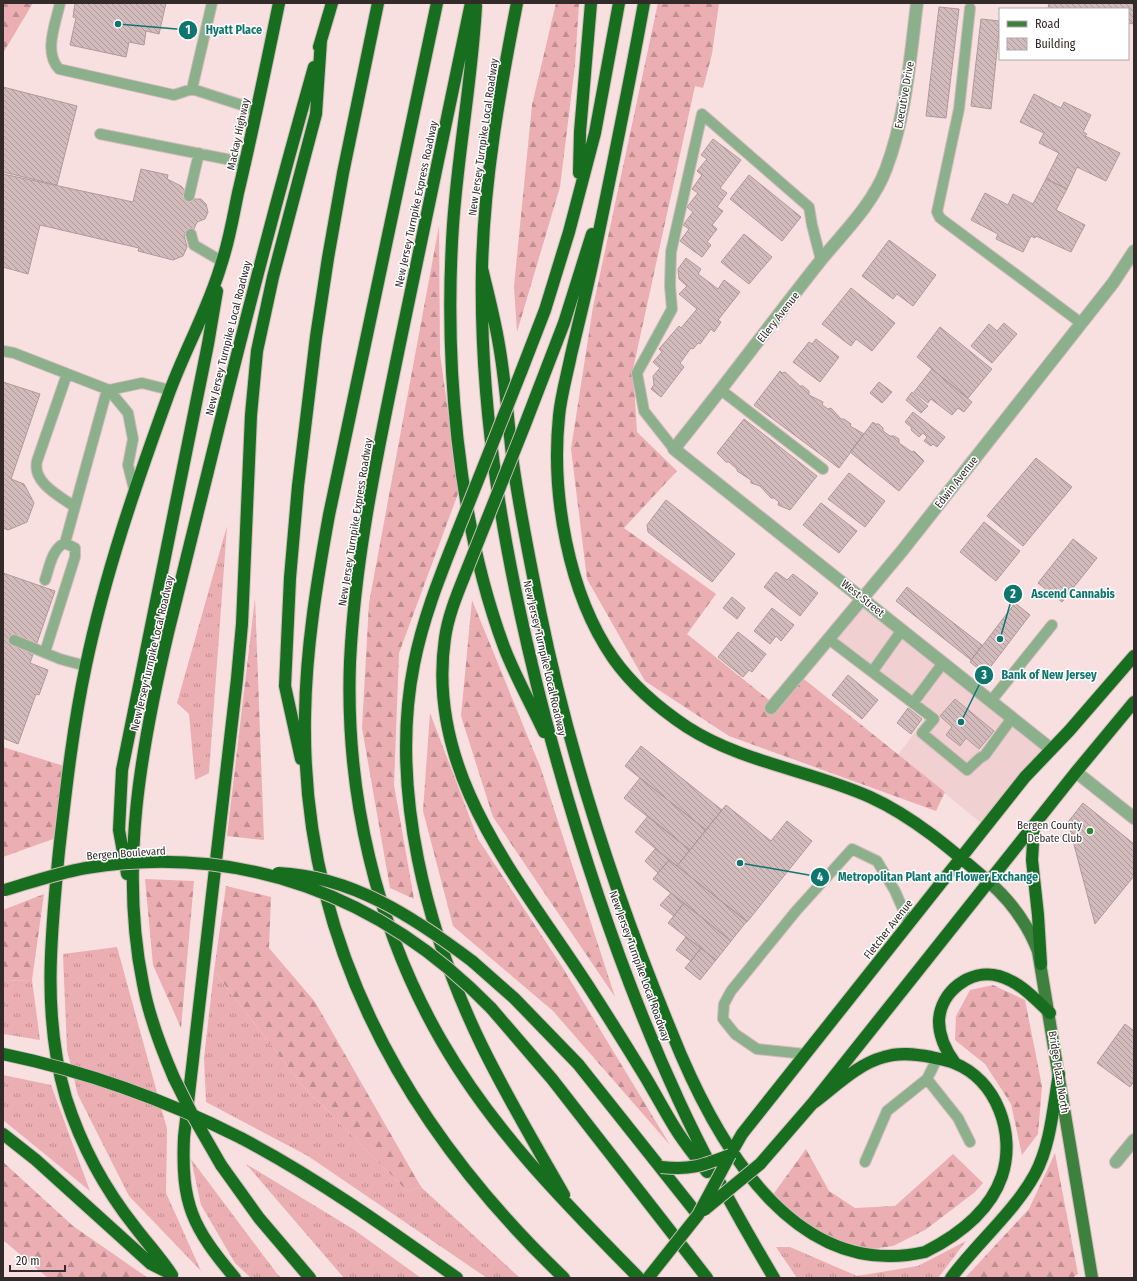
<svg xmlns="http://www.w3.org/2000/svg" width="1137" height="1281" font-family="'Fira Sans Condensed',sans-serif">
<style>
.built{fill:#f1d0d1}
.grass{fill:url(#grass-tufts)}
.forest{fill:url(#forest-firs)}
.building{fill:url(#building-back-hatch);stroke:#b1999a}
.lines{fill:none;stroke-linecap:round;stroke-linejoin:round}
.lane-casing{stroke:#d1bbbc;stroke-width:12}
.street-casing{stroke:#d1bbbc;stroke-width:14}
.primary-casing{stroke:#d1bbbc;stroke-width:14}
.highway-casing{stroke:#d1bbbc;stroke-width:14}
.lane{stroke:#8db08c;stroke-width:10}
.street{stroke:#8db08c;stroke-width:12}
.primary{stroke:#3e803e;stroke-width:12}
.highway{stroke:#166e1e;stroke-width:12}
.highway-bridge-casing{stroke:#d1bbbc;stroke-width:14;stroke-linecap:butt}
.highway-bridge{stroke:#166e1e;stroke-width:12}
.poi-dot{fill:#308634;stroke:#fff;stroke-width:1.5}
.labels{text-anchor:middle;stroke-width:3;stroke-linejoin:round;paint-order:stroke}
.street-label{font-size:11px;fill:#332a2a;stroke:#fff}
.poi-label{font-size:11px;fill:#332a2a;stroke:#fff;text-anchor:end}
.leader{fill:none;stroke:#0f766e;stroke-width:1.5}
.callout-dot{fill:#0f766e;stroke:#fff;stroke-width:1.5}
.mark-label{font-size:12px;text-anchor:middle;font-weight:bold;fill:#fff}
.callout-label{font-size:12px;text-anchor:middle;font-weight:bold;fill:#0f766e;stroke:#fff;stroke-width:3;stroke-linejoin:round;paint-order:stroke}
</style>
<defs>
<pattern id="grass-tufts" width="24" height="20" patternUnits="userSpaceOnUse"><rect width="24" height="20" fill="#ebaeb2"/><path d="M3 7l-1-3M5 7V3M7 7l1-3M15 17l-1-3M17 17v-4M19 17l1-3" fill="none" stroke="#bf8e91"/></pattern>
<pattern id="forest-firs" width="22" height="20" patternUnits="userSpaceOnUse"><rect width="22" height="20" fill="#ebaeb2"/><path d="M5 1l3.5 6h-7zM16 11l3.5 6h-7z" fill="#bf8e91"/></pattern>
<pattern id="building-back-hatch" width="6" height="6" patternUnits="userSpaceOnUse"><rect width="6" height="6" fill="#d3bbbc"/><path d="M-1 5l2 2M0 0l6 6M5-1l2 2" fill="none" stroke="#ac9899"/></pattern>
</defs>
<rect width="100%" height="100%" fill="#f8dfe0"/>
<path class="built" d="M863 598 1051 749 986 827 898 755 925 718 827 643Z"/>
<path class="grass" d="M227 526 209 773 195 780 189 714 177 703Z
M117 947 167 1129 166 1193 201 1271 129 1196 78 1095 67 1050 63 954Z
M214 971 302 1085 407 1191 421 1187 520 1278H487L308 1156 206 1102 204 1058Z
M32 980 40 1040 3 1034V981Z
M3 1075 51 1085 90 1191 3 1120Z
M191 1159 278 1275 282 1278H251L235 1263 201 1205Z
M246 1164 353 1229 421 1278H344Z
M966 1241 938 1278H797L776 1247H790L857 1276 918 1266Z"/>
<path class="forest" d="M3 3H33L3 53Z
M556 3H579L575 65 560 187 517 332 514 286 532 105Z
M658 3H719L712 54 703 88 695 86 633 369 637 432 677 471 624 528 716 594 687 634 774 704 799 675 945 792 936 811 729 736 645 681 587 579 571 449 593 307Z
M439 226 440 354 459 491 399 653 394 785 414 899 390 888 362 728 369 603Z
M255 598 264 840 227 836Z
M472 600 541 769 615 997 493 817 461 716Z
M430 713 478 839 561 965 670 1145 553 1011 453 926 423 811Z
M3 747 64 766 56 838 3 857Z
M145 879 194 881 181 1028 153 965Z
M226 886 271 897 269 948 315 1002 421 1187 407 1191 302 1085 214 971Z
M44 894 32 980 3 981V910Z
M993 985 1025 1000 1042 1086 1038 1134 1022 1155 1011 1104 985 1064 955 1040 956 1016 970 990Z
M806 1149 829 1191 855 1208 895 1206 953 1154 983 1183 975 1192 925 1230 893 1246 857 1251 818 1231 772 1196Z
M1055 1153 1078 1274 1072 1278H965L1029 1209Z
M3 1162 73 1226 148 1278H48L3 1240Z"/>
<path class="building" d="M75 3H166L159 34 146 31 144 45 129 42 126 57 70 45 76 18 73 17Z
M1049 3H1134V24L1128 23V9H1048Z
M939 7 959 9 946 118 926 116Z
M981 19 1000 21 991 109 971 106Z
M3 87 77 106 57 185 3 172Z
M1034 94 1061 108 1064 102 1091 115 1083 132 1087 134 1085 136 1120 153 1106 181 1077 167 1067 189 1046 179 1059 153 1039 143 1044 133 1020 122Z
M713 139 741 160 720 188 727 193 717 207 723 211 712 225 717 229 707 242 711 245 702 257 680 241 689 229 683 225 693 212 687 207 698 193 692 189 702 175 697 171 707 159 701 155Z
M141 169 168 175 167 179 181 186 192 199H201L206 204 208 212 205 219 197 222 193 231 184 235 187 247 183 256 173 260 138 251 139 248 40 225 28 274 3 267V174L133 202Z
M749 175 801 217 782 241 730 199Z
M1046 179 1067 189 1056 210 1085 225 1071 252 1036 236 1035 238 1031 236 1023 252 996 239 998 234 971 220 985 193 1008 205 1013 194 1033 204Z
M744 234 772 257 749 284 721 262Z
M889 240 936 275 913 306 897 294 893 299 862 276Z
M686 258 701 269 698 274 718 289 724 280 740 292 718 320 721 322 714 332 711 329 700 344 698 343 693 349 691 348 680 363 684 367 661 397 651 389 654 385 653 376 660 368 653 362 662 352 659 349 679 326 681 328 697 309 679 294 687 286 679 279 678 269Z
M851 288 895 323 872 351 856 339 851 346 822 324Z
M1004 323 1017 334 992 363 971 346 989 324 997 331Z
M940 327 992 369 968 398 917 357Z
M816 339 839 357 820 382 793 362 809 342 812 344Z
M932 369 972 402 964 412 958 408 952 415 931 399 928 403 914 392Z
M780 371 782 373 785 372 800 386H803L809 391V395L823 402 822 405 828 409 831 408 841 419H844L851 424 850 426 864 434 839 468 754 405Z
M3 382 40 394 11 479 24 484 34 503 27 522 8 530 3 528Z
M879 382 892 392 882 403 870 393Z
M912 392 928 406 921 413 906 400Z
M913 412 945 437 937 447 933 444 931 446 924 441 927 437 923 433 919 437 911 430 912 428 905 422Z
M744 419 817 476 790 510 778 505 779 502 774 498H771L760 486 751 483V480L737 471V469L729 462H726L717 453Z
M873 422 875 424H879L883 428V431L890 436H894L899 439V443L912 452 914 451 924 461 899 491 850 452Z
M1036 458 1072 487 1023 546 987 516Z
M849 473 885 501 865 527 828 499Z
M666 500 735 554 712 582 648 532 647 525Z
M821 503 857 531 839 553 803 525Z
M984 522 1020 551 996 581 960 552Z
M1073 539 1097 558 1062 602 1038 583Z
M776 572 787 580 793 574 818 593 800 616 764 587Z
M3 573 55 591 30 663 48 670 39 695 36 694 18 744 3 738Z
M907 587 982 645 971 660 896 601Z
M732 597 745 608 737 619 723 608Z
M1015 603 1030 615 985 674 970 662Z
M772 608 794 625 781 641 776 636 770 644 754 631Z
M738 632 766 654 752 672 749 670 743 677 718 657Z
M848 675 878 700 862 719 832 695Z
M955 699 994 731 979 749 966 738 960 746 946 735 952 727 940 716Z
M908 708 922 719 911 734 897 723Z
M641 746 722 810 706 830 625 766Z
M640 778 706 830 690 850 624 798Z
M1083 803 1134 844V876L1095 924 1068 822Z
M726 805 771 841 787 821 812 841 747 922 677 866Z
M648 816 690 850 677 866 635 832Z
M655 849 669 860 658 873 645 861Z
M669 860 747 921 731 941 653 879Z
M671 893 684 903 674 916 660 905Z
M684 903 731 941 716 960 668 923Z
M686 937 701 948 691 961 676 950Z
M701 948 716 960 700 980 685 968Z
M1125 1024 1134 1031V1081L1130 1087 1097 1063Z"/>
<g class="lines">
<defs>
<path id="lane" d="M60 3C56 23 43 52 59 69L174 95 192 89 257 110
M970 8 959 109 937 212 940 218 1081 323
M192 89 212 3
M100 134 246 163
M189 196 199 153
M191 234 194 245 223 262
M3 351 14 353 109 390 142 383 170 390
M67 374 37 461C32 483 60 496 75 507
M109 390 128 413 133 439 128 465 135 493
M721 390 823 469
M674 449 644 411 637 373 672 309 670 286 671 252 702 114 809 207 812 225 821 260
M65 543 107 390
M14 640 60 659 86 666
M830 640 934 719 922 733 967 770 980 758 985 755 1012 718
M45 652 75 557V548L65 543C52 548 49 569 45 580
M872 672 902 630
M991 701 1052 625
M913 703 943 663
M805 1054 757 1049 735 1034 723 1019 724 1004 731 991 796 911 852 849 877 861 895 891 909 923
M927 1079 958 1118 970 1142
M865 1162 887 1111 927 1079 937 1059"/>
<path id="street" d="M917 3C910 59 906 116 886 169 873 204 844 232 821 260 771 323 724 387 674 449L1051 749
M771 708 902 551 1113 283 1134 251
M1076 772 1134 818
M1116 1162 1134 1140"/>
<path id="primary" d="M989 882C1012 902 1027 923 1038 951L1092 1278"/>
<path id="highway" d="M437 3 329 515C317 581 306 648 305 716 301 941 405 1126 564 1278
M471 3C447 118 423 233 399 348 378 451 355 556 350 662 345 792 376 927 441 1040 493 1131 566 1204 639 1278
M517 3C500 90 484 179 482 268 479 420 507 570 545 717 579 846 623 980 679 1101 707 1162 740 1221 774 1278
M644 3C629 86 612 169 595 251 588 286 579 321 571 355 567 375 561 395 559 416 551 494 568 593 613 658 632 685 660 709 687 727 743 763 810 770 870 797 914 817 952 850 989 882
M476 6C472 80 458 152 453 225 444 360 457 520 504 647 515 676 531 704 544 732
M319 47 332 3
M579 173 580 132 591 3
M482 268C488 294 495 320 499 345 506 384 508 424 513 463 520 513 530 562 540 611 571 763 621 912 681 1055 721 1148 797 1281 925 1252 957 1236 990 1211 1002 1176 1016 1134 997 1080 954 1063 947 1060 938 1059 931 1057 915 1054 899 1052 884 1057 857 1064 834 1088 812 1104
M521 372 545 310 569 232 595 133 619 3
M524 427 564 323 592 234
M457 533C440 576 423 618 414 664 389 789 427 933 482 1046 507 1097 536 1146 564 1195
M464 577C456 597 448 617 445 638 425 774 519 879 587 984 607 1015 627 1047 646 1078 656 1095 665 1112 675 1128 684 1143 696 1157 707 1172
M301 759 285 686 290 578 298 486 316 337 328 258 343 173 378 3
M1034 825 1032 860 1038 915 1041 964
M127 874 119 830 122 770 208 344 217 291
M472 961 514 998 578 1064 698 1215
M491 1008 552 1079 707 1278
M955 1063C946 1051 939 1036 939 1021 940 992 970 968 999 976 1020 982 1034 998 1050 1013
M174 1078C161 1048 149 1017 143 984 119 867 141 748 168 633 181 579 195 525 208 471 241 336 276 201 314 67
M3 1134 36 1160 151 1264 171 1274
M241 1138C317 1178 387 1228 457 1278
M730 1155 742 1134 1025 777 1069 731 1134 656
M760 1164 812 1104 1076 772 1134 702
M221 1165 259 1218 310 1278
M172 1275C161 1258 147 1243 135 1227 104 1188 81 1145 66 1098 42 1017 51 934 59 851 66 789 73 726 86 665 105 574 136 484 168 396 184 351 208 310 221 265 229 242 233 217 238 193 253 130 266 66 279 3
M235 1278C192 1227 181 1204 184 1137L237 679 242 624 251 415 257 351 273 277 316 114 321 40
M951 1278C976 1244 1015 1211 1035 1174 1051 1144 1053 1107 1059 1074"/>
</defs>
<use href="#lane" class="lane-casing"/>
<use href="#street" class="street-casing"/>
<use href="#primary" class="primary-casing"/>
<use href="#highway" class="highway-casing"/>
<use href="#lane" class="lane"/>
<use href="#street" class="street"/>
<use href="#primary" class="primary"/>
<use href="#highway" class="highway"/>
<defs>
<path id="highway-bridge" d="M457 533 521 372
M464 577 524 427
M278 873C352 876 415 918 472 961
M5 890C32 882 58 873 86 868 243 843 382 896 491 1008
M3 1054C85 1071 166 1100 241 1138
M174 1078 194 1118 221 1165
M661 1167C692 1170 701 1166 730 1155
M704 1210 760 1164
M648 1278 698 1215 730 1155"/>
</defs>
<use href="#highway-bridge" class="highway-bridge-casing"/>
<use href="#highway-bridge" class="highway-bridge"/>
</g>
<circle class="poi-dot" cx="1090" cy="831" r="4"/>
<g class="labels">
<g class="street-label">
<text transform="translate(904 95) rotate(-80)" y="4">Executive Drive</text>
<text transform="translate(238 134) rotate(-78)" y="4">Mackay Highway</text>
<text transform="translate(483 137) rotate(-82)" y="4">New Jersey Turnpike Local Roadway</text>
<text transform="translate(416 204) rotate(-78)" y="4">New Jersey Turnpike Express Roadway</text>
<text transform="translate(778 317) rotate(-52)" y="4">Ellery Avenue</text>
<text transform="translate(228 338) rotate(-76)" y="4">New Jersey Turnpike Local Roadway</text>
<text transform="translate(956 482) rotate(-52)" y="4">Edwin Avenue</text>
<text transform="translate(355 522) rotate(-81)" y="4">New Jersey Turnpike Express Roadway</text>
<text transform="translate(863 598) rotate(39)" y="4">West Street</text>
<text transform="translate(152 653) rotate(-77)" y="4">New Jersey Turnpike Local Roadway</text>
<text transform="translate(545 658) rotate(77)" y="4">New Jersey Turnpike Local Roadway</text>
<text transform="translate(126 853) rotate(-4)" y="4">Bergen Boulevard</text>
<text transform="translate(888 929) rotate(-52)" y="4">Fletcher Avenue</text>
<text transform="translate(640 966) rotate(70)" y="4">New Jersey Turnpike Local Roadway</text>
<text transform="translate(1059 1072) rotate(81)" y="4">Bridge Plaza North</text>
</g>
<g class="poi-label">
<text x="1082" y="829">Bergen County<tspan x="1082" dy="13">Debate Club</tspan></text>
</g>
</g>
<path class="leader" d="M118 24L188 30M1000 639L1013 594M961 722L984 675M740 863L820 877"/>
<g class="callout-dot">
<circle cx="118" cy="24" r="4"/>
<circle cx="1000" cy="639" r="4"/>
<circle cx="961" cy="722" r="4"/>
<circle cx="740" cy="863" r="4"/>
<circle cx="188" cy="30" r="10"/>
<circle cx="1013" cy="594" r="10"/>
<circle cx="984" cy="675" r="10"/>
<circle cx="820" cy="877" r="10"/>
</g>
<g class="mark-label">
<text x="188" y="34">1</text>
<text x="1013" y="598">2</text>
<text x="984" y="679">3</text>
<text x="820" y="881">4</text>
</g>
<g class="callout-label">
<text x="234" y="34">Hyatt Place</text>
<text x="1073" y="598">Ascend Cannabis</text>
<text x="1049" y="679">Bank of New Jersey</text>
<text x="938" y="881">Metropolitan Plant and Flower Exchange</text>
</g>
<rect width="1137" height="1281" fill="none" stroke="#332a2a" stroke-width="8"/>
<rect x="999" y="8" width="130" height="52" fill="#ffffff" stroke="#adaaaa"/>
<rect x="1007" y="21" width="20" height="6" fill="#3e803e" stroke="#adaaaa"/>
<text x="1035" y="28" font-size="12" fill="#332a2a">Road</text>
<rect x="1007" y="38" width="20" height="12" fill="url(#building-back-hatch)" stroke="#adaaaa"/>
<text x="1035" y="48" font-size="12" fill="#332a2a">Building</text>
<path d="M10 1265v6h55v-6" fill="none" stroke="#332a2a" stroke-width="2"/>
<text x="16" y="1265" font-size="12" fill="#332a2a" stroke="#ffffff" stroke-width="3" paint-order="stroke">20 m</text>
</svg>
